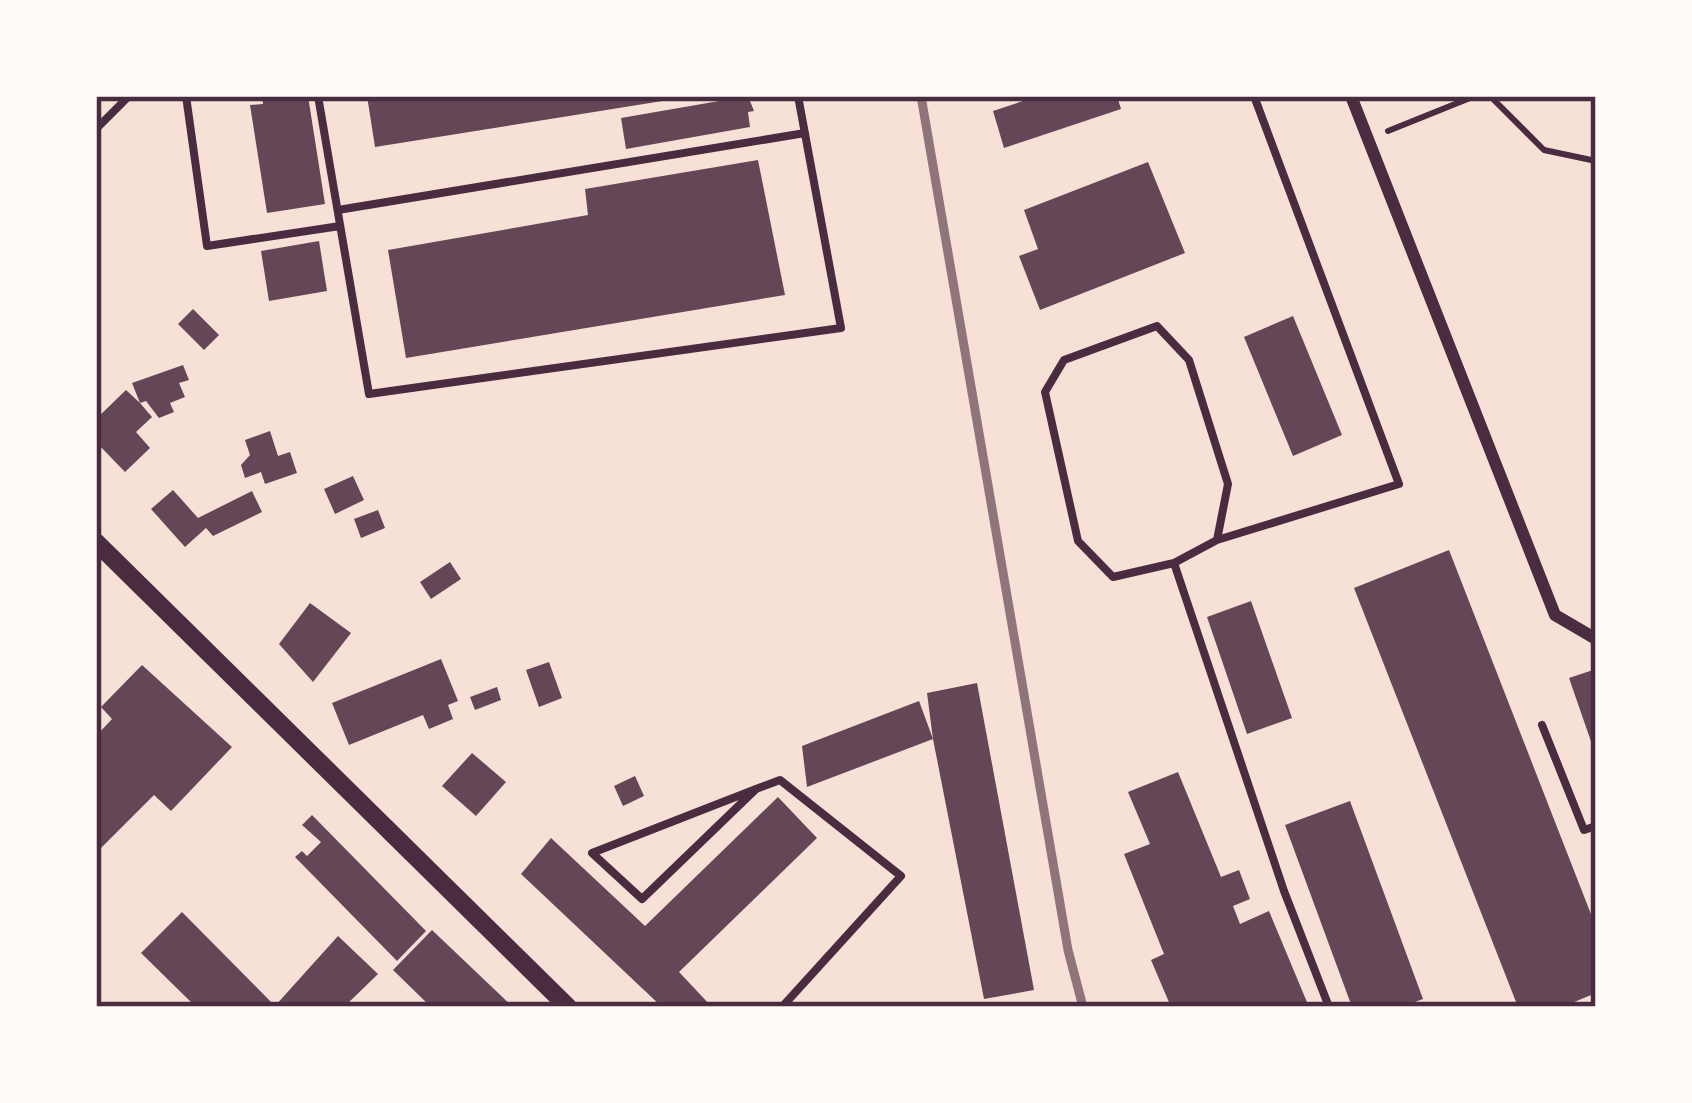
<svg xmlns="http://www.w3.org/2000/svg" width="1692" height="1103" font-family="'Roboto Condensed',sans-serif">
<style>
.building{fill:#644757}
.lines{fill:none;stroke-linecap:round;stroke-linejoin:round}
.path{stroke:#4a2c40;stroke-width:6}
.service{stroke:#4a2c40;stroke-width:8}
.minor{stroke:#4a2c40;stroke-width:12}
.tertiary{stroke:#4a2c40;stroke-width:18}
.rail{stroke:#8f747c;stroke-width:9}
.neatline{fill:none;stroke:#4a2c40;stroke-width:4.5}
</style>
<rect width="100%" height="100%" fill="#f7e1d7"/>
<path class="building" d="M262 96H308L325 204 267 213 250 105 263 104Z
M367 96H675V99L375 147Z
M748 96 754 111 748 112 750 127 626 149 621 118Z
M1038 96H1117L1121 109 1004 148 993 111Z
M758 160 785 295 406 358 388 250 588 215 585 189Z
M1148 162 1185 253 1040 310 1019 256 1038 249 1024 210Z
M319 241 327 291 269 301 261 251Z
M193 309 219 335 204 350 178 324Z
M1293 316 1342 435 1293 456 1244 337Z
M183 365 189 380 179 383 185 397 170 403 174 412 159 418 146 401 140 403 152 417 136 432 150 448 125 472 96 442V419L126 390 140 403 132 383Z
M270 431 278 456 290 452 297 473 265 484 261 472 245 478 241 465 250 455 245 440Z
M353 476 364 500 335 514 324 489Z
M173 490 198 518 252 491 262 512 213 536 206 528 185 547 151 509Z
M378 510 385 528 361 538 354 519Z
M1449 550 1596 927V993L1562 1007H1518L1354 588Z
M450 562 461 579 431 599 420 582Z
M1251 601 1292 718 1247 734 1207 617Z
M310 603 351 633 313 682 279 644Z
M441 659 458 701 448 705 453 719 429 729 423 715 349 745 332 703Z
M549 662 562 698 539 707 526 670Z
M142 665 232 747 171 811 154 795 96 853V736L112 719 101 707Z
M1596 669V753H1595L1569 678Z
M977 683 1034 990 984 999 933 739 807 787 802 746 919 701 933 739 927 693Z
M497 687 501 700 475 710 470 697Z
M472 753 506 782 476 816 442 786Z
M1178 772 1221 877 1239 870 1250 899 1233 906 1240 924 1269 911 1309 1007H1171L1151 960 1164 954 1124 854 1150 844 1128 792Z
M635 776 644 796 623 806 614 786Z
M778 797 817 838 679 972 712 1007H662L521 874 551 838 645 926Z
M1350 801 1423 999 1401 1007H1352L1285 825Z
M312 815 426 931 397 961 295 857 302 851 307 856 321 842 302 825Z
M182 912 275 1006 338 936 378 974 344 1007H196L141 953Z
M432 930 513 1007H431L393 970Z"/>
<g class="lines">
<path class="path" d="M1490 96 1544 150 1596 161
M1388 131 1475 96"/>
<path class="service" d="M186 96 207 246 340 226
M318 96 369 394 841 328 798 96
M96 129 129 96
M338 210 805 133
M1157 326 1189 360 1228 484 1217 540 1174 563 1113 577 1078 541 1045 392 1064 360Z
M1217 540 1399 484 1254 96
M1174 563 1284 891 1329 1007
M1542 725 1584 830 1596 826
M756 789 642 899 592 853 756 789 780 780 901 876 782 1007"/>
<path class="minor" d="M1351 96 1555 615 1596 639"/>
<path class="tertiary" d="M96 542 568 1007"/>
<path class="rail" d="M921 96 1068 950 1083 1007"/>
</g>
<rect width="1692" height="1103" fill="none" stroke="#fffaf5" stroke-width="198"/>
<rect x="99" y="99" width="1494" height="905" class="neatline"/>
</svg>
